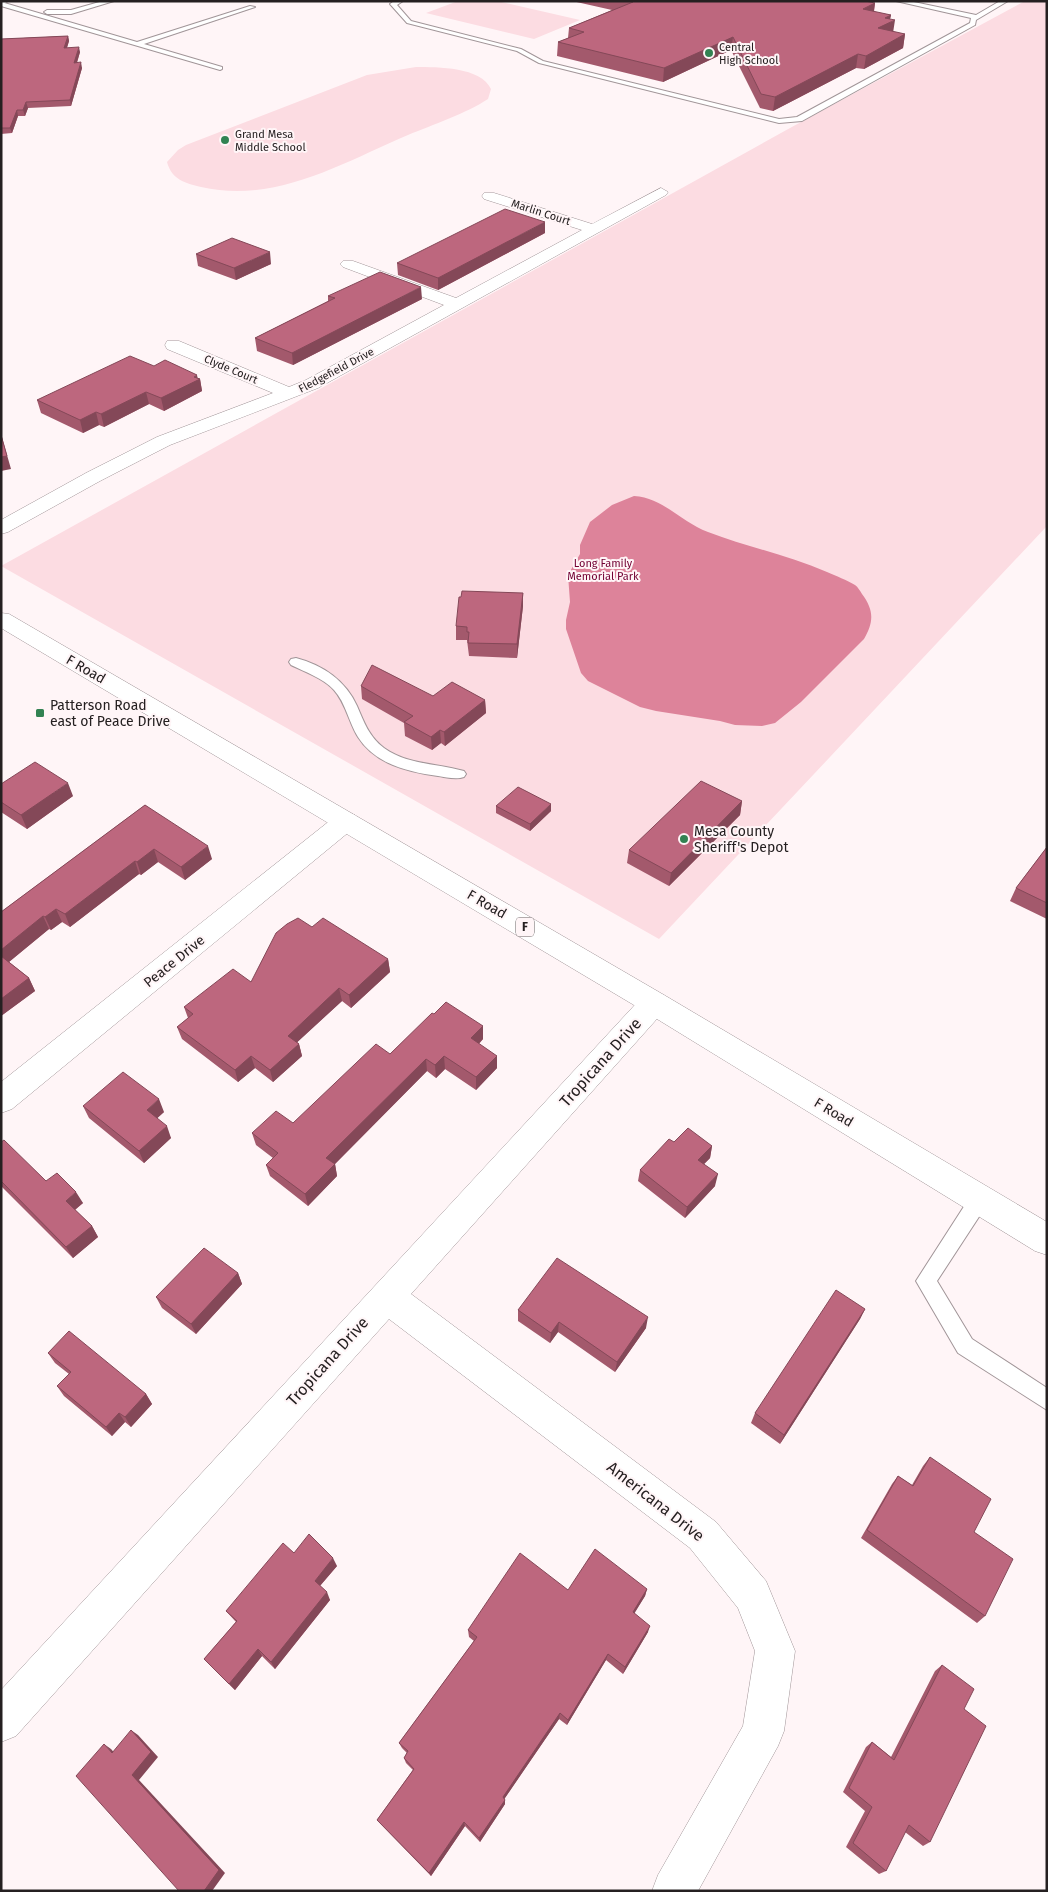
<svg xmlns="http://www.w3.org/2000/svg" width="1048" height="1892" font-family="'Fira Sans',sans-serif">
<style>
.green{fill:#fcdce2}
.water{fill:#dd839a}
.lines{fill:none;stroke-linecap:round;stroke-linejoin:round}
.lane-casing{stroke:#a19598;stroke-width:2}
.street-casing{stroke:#a19598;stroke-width:1}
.secondary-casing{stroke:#a19598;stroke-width:1}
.primary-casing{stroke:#a19598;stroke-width:1}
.lane{fill:#fff;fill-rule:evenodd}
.street{fill:#fff;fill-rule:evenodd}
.secondary{fill:#fff;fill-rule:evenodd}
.primary{fill:#fff;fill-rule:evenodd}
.wall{fill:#a3596c}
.shaded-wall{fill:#844858}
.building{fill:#bd677e;stroke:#844858}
.poi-dot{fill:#328252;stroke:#fff5f7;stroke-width:2}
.labels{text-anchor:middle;stroke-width:4;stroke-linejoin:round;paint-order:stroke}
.far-poi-label{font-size:11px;fill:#252021;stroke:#fff5f7;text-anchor:start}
.far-street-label{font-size:11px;fill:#252021;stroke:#fff5f7}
.far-park-label{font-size:11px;fill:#720133;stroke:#fff5f7}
.shield{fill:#fff5f7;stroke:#666061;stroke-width:1}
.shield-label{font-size:12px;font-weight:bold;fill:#252021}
.street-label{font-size:14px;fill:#252021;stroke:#fff5f7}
.poi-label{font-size:14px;fill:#252021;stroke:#fff5f7;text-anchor:start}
.near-street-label{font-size:16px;fill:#252021;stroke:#fff5f7}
</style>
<rect width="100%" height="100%" fill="#fff5f7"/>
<path class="green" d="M458 1H497L580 20 534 39 426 13Z
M1025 1H1047V526L659 939 1 566 790 128Z
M416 67C438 67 481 67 491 89L488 99C467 113 432 125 408 135 342 163 276 204 201 187 185 183 172 180 167 162L178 150 186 145 367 75Z"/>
<path class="water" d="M634 496C664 498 681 522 708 532 747 547 788 555 827 572 836 576 847 580 855 585 858 587 860 591 862 594 874 610 874 622 864 639L801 702 775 723 762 726 735 725 720 721 656 711 640 707 588 681 581 673 566 629V620L570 602 568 575 580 554V545L590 522 612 505Z"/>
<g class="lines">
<defs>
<path id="lane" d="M103 1H114L71 14H47L44 12 47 10H71Z
M394 1H403L397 5 411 21 521 49 543 61 779 119 797 117 970 23 971 18 896 1H909L976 15 1000 1H1008L976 20 975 25 802 121 779 123 539 63 517 51 407 23 390 4Z
M1 2 137 42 250 6 255 7 144 44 222 67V69L220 70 1 6Z
M296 658C323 665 346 681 357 706 364 722 369 737 384 748 408 765 436 763 464 771L466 774 464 777C456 780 446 777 438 776 408 772 375 764 358 737 349 723 346 703 334 690 323 678 305 672 291 665L289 662 291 659Z
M979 1192 986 1194 988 1200 986 1206 937 1281 972 1339 1047 1388V1410L958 1353 916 1281 972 1194Z"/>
<path id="street" d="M661 188 668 192 666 195 318 388 170 445 100 481 8 532 1 534V520L86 473 157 437 273 393 167 349 165 345 167 341H179L289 387 306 380 444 305 343 267 340 264 343 261H353L456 298 582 230 484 199 482 196 484 193H494L592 224Z
M346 812 355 815 359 821 355 827 12 1109 1 1113V1082L337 815Z
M654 992 664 995 668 1003 664 1011 411 1294 716 1522 766 1581 795 1651 784 1731 778 1746 698 1891H652L658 1875 743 1726 755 1651 738 1608 690 1548 389 1319 16 1736 1 1742V1690L644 995Z"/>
<path id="secondary" d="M1 1H9L1 5Z"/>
<path id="primary" d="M1 613 9 614 664 995 1047 1222V1255L1035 1251 644 1011 1 628Z"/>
</defs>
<use href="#lane" class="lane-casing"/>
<use href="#street" class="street-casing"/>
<use href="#secondary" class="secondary-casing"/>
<use href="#primary" class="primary-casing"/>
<use href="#lane" class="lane"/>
<use href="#street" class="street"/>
<use href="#secondary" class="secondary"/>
<use href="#primary" class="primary"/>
</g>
<path class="wall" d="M572 1H865L875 3 874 12 891 15 890 19 893 32 905 34 903 48 864 69 856 68 773 111 760 108 731 50 663 82 557 56 558 42 568 38 569 28 612 10Z
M68 36 69 41 67 48 80 52 77 63 82 68 71 106 28 108 25 116H18L12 133 1 134V39Z
M545 233 438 290 398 275 397 263Z
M196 254 271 264 236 280 198 266Z
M328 296 422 299 293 365 257 351 255 338 328 301Z
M154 366 200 379 202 391 164 411 149 404 104 427 99 425 83 433 41 413 37 400Z
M523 593V606L517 658 469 656 467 640H456V626Z
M361 686 433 696 485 700 486 713 445 746 441 743 432 750 405 736 404 723 362 699Z
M1 784 73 796 27 829 1 812Z
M742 801 740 815 669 886 627 863 629 850Z
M145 805 212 859 185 880 158 862 141 875 139 874 70 927 62 922 51 930 49 929 9 962 29 978 35 991 1 1016V912Z
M496 806 551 811 530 831 496 813Z
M1047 847V919L1010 901 1016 888Z
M312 927 388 959 390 972 351 1008 342 1001 297 1042 299 1044 302 1056 273 1082 255 1068 238 1082 182 1039 177 1027 188 1018 184 1007 251 982Z
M434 1014 483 1026V1039L479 1044 497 1068 476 1090 445 1069 436 1078 427 1071 335 1164 337 1176 308 1206 270 1176 266 1165 273 1158 256 1145 252 1133 293 1123 390 1054Z
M83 1106 164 1112 157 1118 171 1138 144 1163 89 1118Z
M1 1142 46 1181 83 1203 75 1210 92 1226 98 1237 73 1258 1 1186Z
M674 1142 712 1146 710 1158 704 1164 715 1186 685 1218 638 1181 640 1170Z
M238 1273 242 1284 196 1334 162 1308 156 1297Z
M865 1309 860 1319 780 1444 751 1423 755 1413Z
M518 1310 646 1328 615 1372 558 1332 550 1343 518 1321Z
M48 1353 146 1394 152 1404 131 1427 125 1422 112 1436 64 1396 57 1386 69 1374 55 1363Z
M930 1457 974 1532 985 1616 977 1623 861 1538 892 1484 898 1476 912 1485 923 1466Z
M294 1553 337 1566 320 1586 330 1600 275 1669 262 1656 235 1690 204 1659 236 1622 226 1611Z
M647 1589 645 1596 634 1613 648 1632 623 1674 606 1660 567 1725 559 1719 504 1799 505 1804 480 1842 465 1826 431 1876 377 1820 413 1770 406 1763 404 1758 407 1753 402 1748 399 1743 474 1641 469 1637 468 1630 568 1590Z
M942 1665 964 1709 930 1842 923 1846 905 1832 886 1871 879 1874 846 1847 865 1811 843 1792 866 1747 872 1742 891 1757 935 1671Z"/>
<path class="shaded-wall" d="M875 3 873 16 861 22 864 9Z
M891 15 889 23 895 20 893 33 878 28 885 18Z
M905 34 903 48 864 69 866 56Z
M68 36 69 41 65 53 64 48Z
M733 37 731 50 663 82 664 68Z
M79 47 80 52 75 68 74 63Z
M858 54 856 68 773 111 775 97Z
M81 62 82 68 71 106 70 100Z
M26 102 28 108 25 116 23 110Z
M17 110 18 116 12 133 10 128Z
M545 222V233L438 290V278Z
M270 252 271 264 236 280 234 268Z
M421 287 422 299 293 365 292 353Z
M197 375 198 380 200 379 202 391 164 411 161 398Z
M146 392 149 404 104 427 101 414Z
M96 412 99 425 83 433 80 420Z
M1 434 11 469 1 471Z
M523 593V606L517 658V644Z
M485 700 486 713 445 746 444 732Z
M440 730 441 743 432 750 431 737Z
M68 783 73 796 27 829 21 815Z
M742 801 740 815 669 886 671 873Z
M551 804V811L530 831V824Z
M208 846 212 859 185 880 181 867Z
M154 849 158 862 141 875 137 862Z
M135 861 139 874 70 927 65 914Z
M56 909 62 922 51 930 45 917Z
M43 916 49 929 4 966 1 960V950Z
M388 959 390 972 351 1008 349 995Z
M29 978 35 991 1 1016V999Z
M339 988 342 1001 291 1048 288 1036Z
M483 1026V1039L471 1051V1038Z
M299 1044 302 1056 273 1082 270 1070Z
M251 1056 255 1068 238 1082 235 1070Z
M444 1056 445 1069 436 1078 435 1065Z
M497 1056V1068L476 1090V1077Z
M426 1059 427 1071 329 1170 326 1158Z
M159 1099 164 1112 152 1123 147 1110Z
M167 1126 171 1138 144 1163 139 1151Z
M712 1146 710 1158 696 1172 698 1160Z
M335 1164 337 1176 308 1206 305 1194Z
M718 1174 715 1186 685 1218 687 1207Z
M76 1192 83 1203 72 1212 66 1201Z
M92 1226 98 1237 73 1258 66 1247Z
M238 1273 242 1284 196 1334 191 1324Z
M865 1309 860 1319 780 1444 784 1435Z
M648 1317 646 1328 615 1372 617 1362Z
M559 1322 558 1332 550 1343 551 1333Z
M146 1394 152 1404 131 1427 125 1417Z
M119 1413 125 1422 112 1436 106 1427Z
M333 1558 337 1566 318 1588 315 1581Z
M647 1589 645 1596 631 1619 633 1612Z
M327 1592 330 1600 275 1669 271 1662Z
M650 1626 648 1632 623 1674 625 1667Z
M258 1649 262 1656 235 1690 229 1684Z
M608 1654 606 1660 567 1725 568 1720Z
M560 1713 559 1719 503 1801V1797Z
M131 1730 138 1735 158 1757 139 1780 225 1873 212 1891H204L132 1775Z
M104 1744 111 1749 119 1758 112 1753Z
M505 1800V1804L480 1842 479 1838Z
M464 1822 465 1826 431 1876 429 1873Z"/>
<path class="building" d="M630 1H865L875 3 863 9 891 15 885 18 895 20 878 28 905 34 866 56 858 54 775 97 761 94 733 37 664 68 558 42 584 32 569 28 633 2Z
M68 36 64 48 79 47 74 63 81 62 70 100 26 102 23 110H17L10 128H1V39Z
M505 209 545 222 438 278 397 263Z
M232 238 270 252 234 268 196 254Z
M380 272 421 287 292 353 255 338 335 298 328 296Z
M130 356 154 366 165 360 197 375 194 377 200 379 161 398 146 392 101 414 96 412 80 420 37 400Z
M1 435 7 456 1 457Z
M462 591 523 593 517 644 468 643 469 632H467V627L456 626 459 597H461Z
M372 665 433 696 452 682 485 700 444 732 440 730 431 737 404 722 413 716 361 686Z
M35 762 68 783 21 815 1 802V784Z
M701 781 742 801 671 873 629 850Z
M518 787 551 804 530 824 496 806Z
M145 805 208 846 181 867 154 849 137 862 135 861 65 914 56 909 45 917 43 916 1 950V912Z
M1047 847V903L1016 888Z
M298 918 312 927 323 918 388 959 349 995 339 988 288 1036 299 1044 270 1070 251 1056 235 1070 177 1027 193 1014 184 1007 233 969 251 982 276 933 287 924Z
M1 956 29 978 1 999Z
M446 1002 483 1026 471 1038 497 1056 476 1077 444 1056 435 1065 426 1059 326 1158 335 1164 305 1194 266 1165 278 1153 252 1133 276 1111 293 1123 376 1044 390 1054 432 1013 434 1014Z
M123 1072 159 1099 147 1110 167 1126 139 1151 83 1106Z
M688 1128 712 1146 698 1160 718 1174 687 1207 640 1170 669 1139 674 1142Z
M4 1140 46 1181 57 1173 76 1192 66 1201 92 1226 66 1247 1 1181V1142Z
M204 1248 238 1273 191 1324 156 1297Z
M557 1258 648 1317 617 1362 559 1322 551 1333 518 1310Z
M836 1290 865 1309 784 1435 755 1413Z
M69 1331 146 1394 125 1417 119 1413 106 1427 57 1386 71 1372 48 1353Z
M930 1457 991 1499 974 1532 1013 1559 985 1616 867 1530 898 1476 913 1486Z
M309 1534 333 1558 315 1581 327 1592 271 1662 258 1649 229 1684 204 1659 237 1621 226 1611 283 1543 294 1553Z
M595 1549 647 1589 633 1612 650 1626 625 1667 608 1654 568 1720 560 1713 503 1797 505 1800 479 1838 464 1822 429 1873 377 1820 414 1769 404 1758 408 1751 399 1743 477 1637 468 1630 520 1553 568 1590Z
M942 1665 974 1689 964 1709 986 1726 930 1842 909 1825 886 1871 853 1843 872 1807 849 1788 872 1742 894 1760Z
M131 1730 151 1752 132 1775 219 1870 204 1891H179L76 1776 104 1744 112 1753Z"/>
<g class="poi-dot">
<circle cx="709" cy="53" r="5"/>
<circle cx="225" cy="140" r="5"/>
<rect x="35" y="708" width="10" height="10" rx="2.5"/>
<circle cx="684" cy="839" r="5"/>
</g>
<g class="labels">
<g class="far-poi-label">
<text x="719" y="51">Central<tspan x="719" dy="13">High School</tspan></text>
<text x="235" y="138">Grand Mesa<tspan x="235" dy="13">Middle School</tspan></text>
</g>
<g class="far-street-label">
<text transform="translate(541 212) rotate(18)" y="4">Marlin Court</text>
<text transform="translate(231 369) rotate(23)" y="4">Clyde Court</text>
<text transform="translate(336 370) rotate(-28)" y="4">Fledgefield Drive</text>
</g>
<g class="far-park-label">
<text x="603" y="567">Long Family<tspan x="603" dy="13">Memorial Park</tspan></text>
</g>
<rect class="shield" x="516" y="917.5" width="18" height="19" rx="4"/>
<g class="shield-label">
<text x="525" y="931">F</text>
</g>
<g class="street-label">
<text transform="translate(86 669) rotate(30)" y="5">F Road</text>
<text transform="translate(487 904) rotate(30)" y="5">F Road</text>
<text transform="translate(174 961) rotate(-39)" y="5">Peace Drive</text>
<text transform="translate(834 1112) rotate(31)" y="5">F Road</text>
</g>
<g class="poi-label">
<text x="50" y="710">Patterson Road<tspan x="50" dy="16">east of Peace Drive</tspan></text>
<text x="694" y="836">Mesa County<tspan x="694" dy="16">Sheriff's Depot</tspan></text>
</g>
<g class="near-street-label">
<text transform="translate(600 1062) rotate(-48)" y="6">Tropicana Drive</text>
<text transform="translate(327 1361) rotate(-48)" y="6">Tropicana Drive</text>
<text transform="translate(656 1501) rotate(38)" y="6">Americana Drive</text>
</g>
</g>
<rect width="1048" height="1892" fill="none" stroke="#252021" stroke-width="5"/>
</svg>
